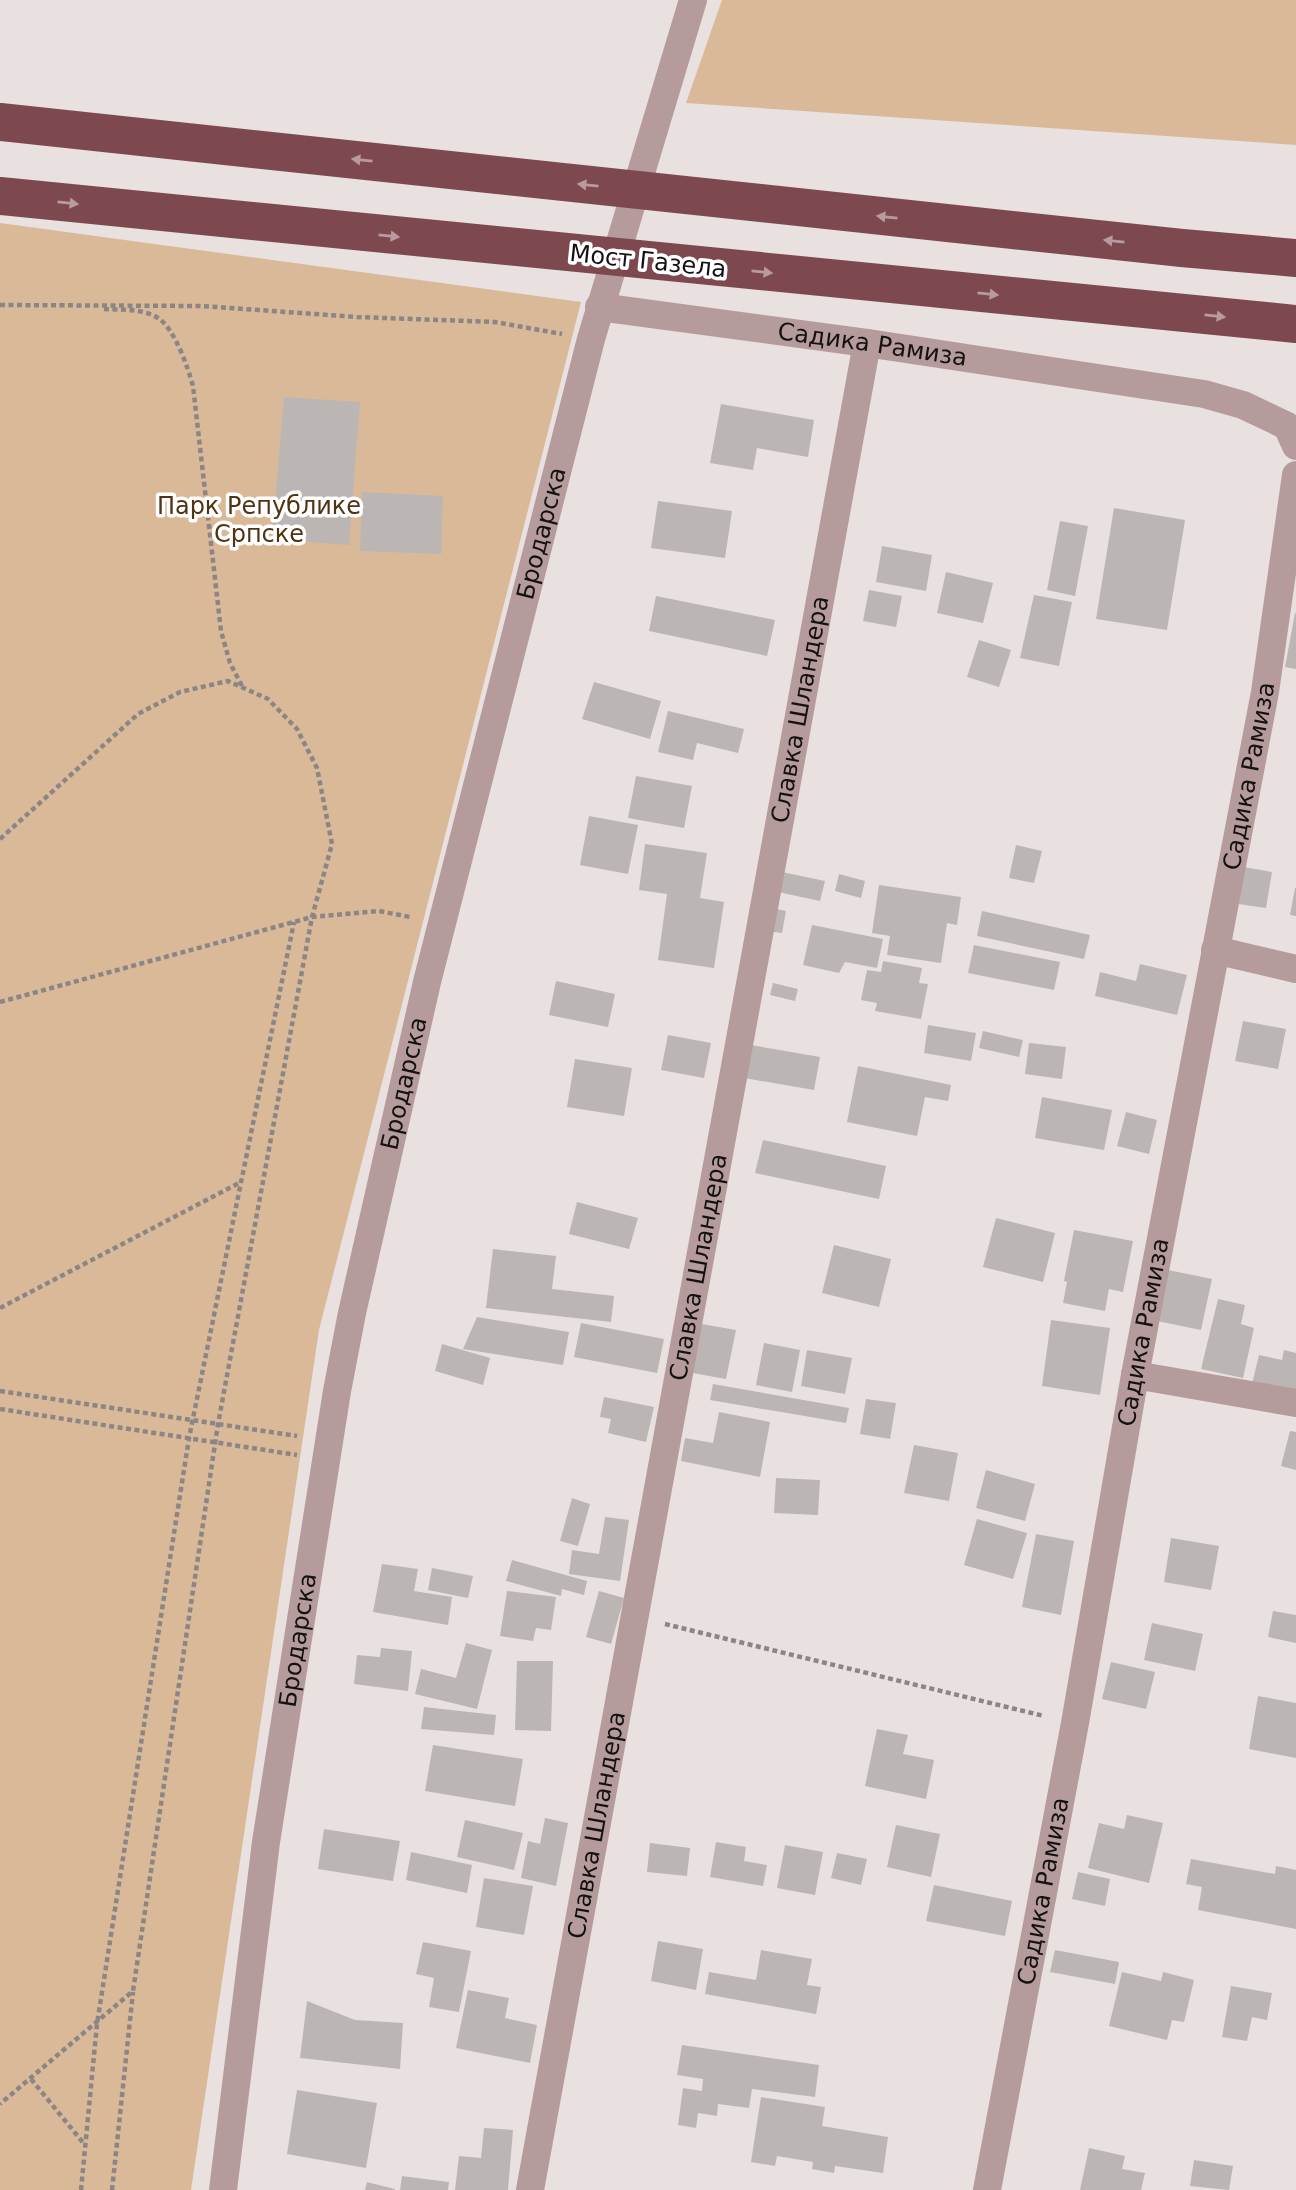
<svg xmlns="http://www.w3.org/2000/svg" width="1296" height="2190" font-family="'DejaVu Sans',sans-serif">
<style>
.green{fill:#dab998}
.building{fill:#bbb6b3}
.lines{fill:none;stroke-linecap:round;stroke-linejoin:round}
.path{stroke:#8b8685;stroke-width:4.5;stroke-dasharray:5 3.5;stroke-linecap:butt}
.street{stroke:#b69b9d;stroke-width:28}
.highway{stroke:#7d494f;stroke-width:38}
.oneway{fill:#b89b9e}
.labels{text-anchor:middle;stroke-width:7;stroke-linejoin:round;paint-order:stroke}
.street-label{font-size:24px;fill:#141111;stroke:#fff}
.park-label{font-size:24px;fill:#4f3313;stroke:#fff}
</style>
<rect width="100%" height="100%" fill="#e8e1e0"/>
<path class="green" d="M722 0H1296V145L686 103Z
M0 223 581 302 319 1330 191 2190H0Z"/>
<path class="building" d="M284 397 360 402 349 545 272 539Z
M721 404 814 420 808 457 757 448 753 470 710 463Z
M362 492 443 496 441 554 360 551Z
M658 501 732 511 725 558 651 548Z
M1114 508 1185 520 1167 630 1096 619Z
M1060 521 1088 526 1075 596 1047 590Z
M882 546 932 555 926 591 876 582Z
M946 572 993 583 983 623 937 613Z
M869 590 902 596 896 627 863 621Z
M1034 595 1072 602 1059 666 1020 658Z
M656 596 775 620 767 656 649 631Z
M1295 613H1296V669L1285 667Z
M979 640 1011 650 999 687 967 677Z
M594 682 661 701 650 739 582 719Z
M668 711 744 729 738 753 697 743 693 760 658 752Z
M636 776 692 786 684 828 628 818Z
M589 816 638 825 628 874 580 865Z
M645 844 707 853 700 898 724 902 714 968 658 960 667 894 639 890Z
M1016 845 1042 851 1034 883 1009 878Z
M1244 867 1272 872 1266 908 1238 904Z
M782 872 825 881 820 901 778 892Z
M839 874 865 881 861 898 835 891Z
M879 885 961 897 957 925 947 923 941 963 887 955 890 936 872 933Z
M1295 888H1296V916L1290 915Z
M772 908 786 911 782 933 767 931Z
M982 911 1090 935 1084 959 977 936Z
M812 925 883 939 877 968 845 962 839 973 803 965Z
M974 945 1060 962 1054 990 968 973Z
M883 961 922 968 919 983 928 984 921 1019 875 1011 877 1003 861 1000 867 970 881 972Z
M1140 964 1187 975 1177 1015 1095 996 1100 972 1136 981Z
M556 981 615 994 608 1027 549 1015Z
M773 983 798 989 795 1001 770 995Z
M1243 1021 1286 1029 1278 1069 1235 1061Z
M928 1025 976 1033 971 1061 924 1053Z
M983 1031 1023 1040 1019 1057 979 1048Z
M668 1035 711 1043 704 1078 661 1070Z
M1029 1043 1066 1047 1062 1079 1025 1074Z
M751 1045 820 1057 814 1090 744 1078Z
M575 1059 632 1068 624 1116 567 1107Z
M858 1066 951 1085 948 1101 925 1097 917 1136 847 1122Z
M1042 1097 1112 1110 1104 1150 1035 1138Z
M1126 1112 1157 1120 1149 1154 1117 1146Z
M763 1140 886 1166 879 1199 755 1173Z
M577 1202 638 1218 629 1249 569 1234Z
M996 1218 1055 1233 1043 1282 983 1267Z
M1074 1230 1133 1241 1123 1292 1109 1289 1105 1311 1063 1303 1067 1282 1064 1281Z
M834 1245 891 1259 879 1307 822 1293Z
M493 1249 556 1256 552 1289 614 1296 611 1322 486 1308Z
M1168 1270 1212 1279 1201 1330 1157 1321Z
M1218 1299 1245 1305 1241 1324 1254 1328 1243 1378 1201 1369Z
M477 1317 569 1332 563 1365 463 1349Z
M1051 1320 1110 1328 1100 1395 1042 1386Z
M581 1323 664 1339 657 1373 574 1357Z
M696 1323 736 1330 726 1379 687 1372Z
M764 1343 800 1350 792 1392 756 1385Z
M442 1344 490 1358 483 1385 435 1371Z
M807 1350 852 1358 845 1394 801 1386Z
M1284 1350 1296 1353V1398L1251 1388 1259 1355 1282 1360Z
M713 1384 849 1408 846 1423 710 1400Z
M604 1397 654 1407 646 1442 608 1433 611 1419 600 1417Z
M866 1399 896 1403 890 1439 860 1434Z
M719 1412 770 1422 760 1477 681 1461 685 1438 713 1443Z
M1290 1431 1296 1432V1470L1281 1466Z
M914 1445 958 1453 949 1501 904 1493Z
M986 1470 1035 1484 1025 1521 976 1508Z
M776 1478 820 1480 818 1515 774 1513Z
M572 1498 590 1504 578 1546 560 1541Z
M605 1517 629 1520 620 1581 569 1574 572 1550 599 1554Z
M977 1519 1027 1533 1013 1579 964 1565Z
M1036 1534 1074 1541 1061 1615 1022 1607Z
M1171 1538 1219 1546 1211 1590 1164 1582Z
M512 1560 587 1581 584 1595 562 1589 561 1596 506 1581Z
M382 1564 418 1569 414 1591 452 1597 448 1625 373 1612Z
M432 1568 473 1576 468 1598 428 1590Z
M507 1591 556 1597 551 1630 536 1628 533 1641 500 1636Z
M599 1591 624 1598 611 1644 586 1637Z
M1273 1611 1296 1615V1643L1268 1637Z
M1152 1623 1203 1634 1195 1671 1144 1660Z
M466 1643 492 1650 477 1709 415 1694 421 1669 456 1678Z
M381 1648 412 1651 408 1691 354 1684 357 1655 380 1657Z
M517 1661H553L551 1731 515 1730Z
M1111 1662 1155 1672 1146 1709 1102 1699Z
M1258 1696 1296 1703V1758L1249 1749Z
M424 1707 496 1715 494 1735 421 1729Z
M877 1729 908 1735 903 1754 934 1760 926 1799 865 1786Z
M433 1745 523 1759 515 1806 425 1791Z
M1127 1815 1163 1823 1149 1883 1088 1868 1099 1823 1124 1829Z
M545 1818 568 1823 556 1886 521 1878 528 1841 540 1844Z
M465 1820 523 1833 514 1870 457 1857Z
M896 1825 940 1834 931 1877 887 1867Z
M324 1829 400 1841 393 1881 318 1869Z
M716 1842 746 1847 744 1861 767 1865 763 1886 710 1877Z
M650 1843 690 1848 687 1876 647 1872Z
M785 1845 823 1852 815 1895 777 1888Z
M411 1852 472 1865 467 1893 406 1880Z
M837 1853 867 1859 861 1885 831 1878Z
M1191 1859 1275 1874 1276 1866 1296 1870V1929L1198 1910 1202 1887 1186 1884Z
M1078 1872 1110 1879 1105 1906 1072 1899Z
M484 1878 533 1886 524 1935 476 1927Z
M934 1885 1012 1901 1005 1936 926 1921Z
M658 1941 703 1949 696 1990 651 1981Z
M423 1942 471 1951 459 2012 429 2007 434 1978 416 1974Z
M761 1950 812 1959 807 1985 821 1987 816 2014 705 1994 709 1972 756 1980Z
M1055 1950 1119 1962 1115 1984 1050 1972Z
M1122 1972 1161 1981 1163 1972 1194 1980 1184 2022 1172 2020 1167 2040 1109 2026Z
M1231 1986 1272 1993 1267 2020 1252 2017 1247 2041 1222 2037Z
M468 1990 509 1998 505 2018 537 2025 530 2063 456 2048Z
M307 2001 355 2020 403 2023 400 2069 300 2058Z
M682 2045 819 2065 815 2097 752 2089 749 2108 718 2104 717 2116 698 2113 696 2128 678 2125 683 2088 702 2091 703 2079 677 2075Z
M297 2090 377 2103 366 2168 287 2154Z
M761 2097 825 2107 822 2126 888 2137 883 2173 835 2166 834 2173 812 2169 813 2162 777 2156 775 2166 751 2162Z
M484 2128 513 2130 508 2190H455L459 2156 481 2158Z
M1089 2148 1125 2156 1122 2169 1145 2173 1141 2190H1080Z
M1194 2160 1233 2166 1229 2190 1190 2186Z
M402 2176 449 2182 448 2190H400Z
M367 2182 395 2189V2190H365Z"/>
<g class="lines">
<path class="path" d="M0 305 202 306 357 317 495 322 562 334
M104 309C121 310 142 308 158 318 175 329 188 368 193 386L221 631 230 663 242 686
M0 839 138 714 180 692 228 681 268 699 297 729 317 768 332 844 312 917 218 1424 133 1991 0 2104
M0 1002 312 917 379 911 410 917
M0 1308 241 1182
M0 1391 297 1436
M0 1409 297 1455
M665 1624 1044 1716
M31 2079 85 2145
M81 2190 97 2024 189 1438 294 922
M112 2190 133 1992"/>
<g class="street">
<path id="s1" d="M599 307 867 343 1204 394 1243 405 1287 426 1296 446"/>
<path d="M1215 950 1296 969"/>
<path d="M1135 1375 1296 1403"/>
<path id="s2" d="M223 2190 266 1842 337 1391 352 1313 427 982 591 339 693 0"/>
<path id="s3" d="M530 2190 867 343"/>
<path id="s4" d="M987 2190 1075 1723 1135 1375 1265 692 1296 475"/>
</g>
<path class="highway" d="M0 122 1182 248 1296 258
M0 196 1296 324"/>
</g>
<defs><path id="oneway-solid" d="M-6-.8H1V-3.2L6.5 0L1 3.2V.8H-6Z" transform="scale(1.75)"/></defs>
<g class="oneway">
<use href="#oneway-solid" transform="translate(362 160) rotate(-174)"/>
<use href="#oneway-solid" transform="translate(588 185) rotate(-174)"/>
<use href="#oneway-solid" transform="translate(68 203) rotate(6)"/>
<use href="#oneway-solid" transform="translate(887 217) rotate(-174)"/>
<use href="#oneway-solid" transform="translate(389 236) rotate(6)"/>
<use href="#oneway-solid" transform="translate(1114 241) rotate(-174)"/>
<use href="#oneway-solid" transform="translate(762 272) rotate(6)"/>
<use href="#oneway-solid" transform="translate(988 294) rotate(6)"/>
<use href="#oneway-solid" transform="translate(1215 316) rotate(6)"/>
</g>
<g class="labels">
<g class="street-label">
<text transform="translate(648 261) rotate(6)" y="8">Мост Газела</text>
<text dy="8" stroke="none"><textPath href="#s1" startOffset="276">Садика Рамиза</textPath></text>
<text dy="8" stroke="none"><textPath href="#s2" startOffset="1689">Бродарска</textPath></text>
<text dy="8" stroke="none"><textPath href="#s3" startOffset="1505">Славка Шландера</textPath></text>
<text dy="8" stroke="none"><textPath href="#s4" startOffset="1438">Садика Рамиза</textPath></text>
<text dy="8" stroke="none"><textPath href="#s2" startOffset="1122">Бродарска</textPath></text>
<text dy="8" stroke="none"><textPath href="#s3" startOffset="938">Славка Шландера</textPath></text>
<text dy="8" stroke="none"><textPath href="#s4" startOffset="872">Садика Рамиза</textPath></text>
<text dy="8" stroke="none"><textPath href="#s2" startOffset="555">Бродарска</textPath></text>
<text dy="8" stroke="none"><textPath href="#s3" startOffset="371">Славка Шландера</textPath></text>
<text dy="8" stroke="none"><textPath href="#s4" startOffset="304">Садика Рамиза</textPath></text>
</g>
<g class="park-label">
<text x="259" y="514">Парк Републике<tspan x="259" dy="28">Српске</tspan></text>
</g>
</g>
</svg>
